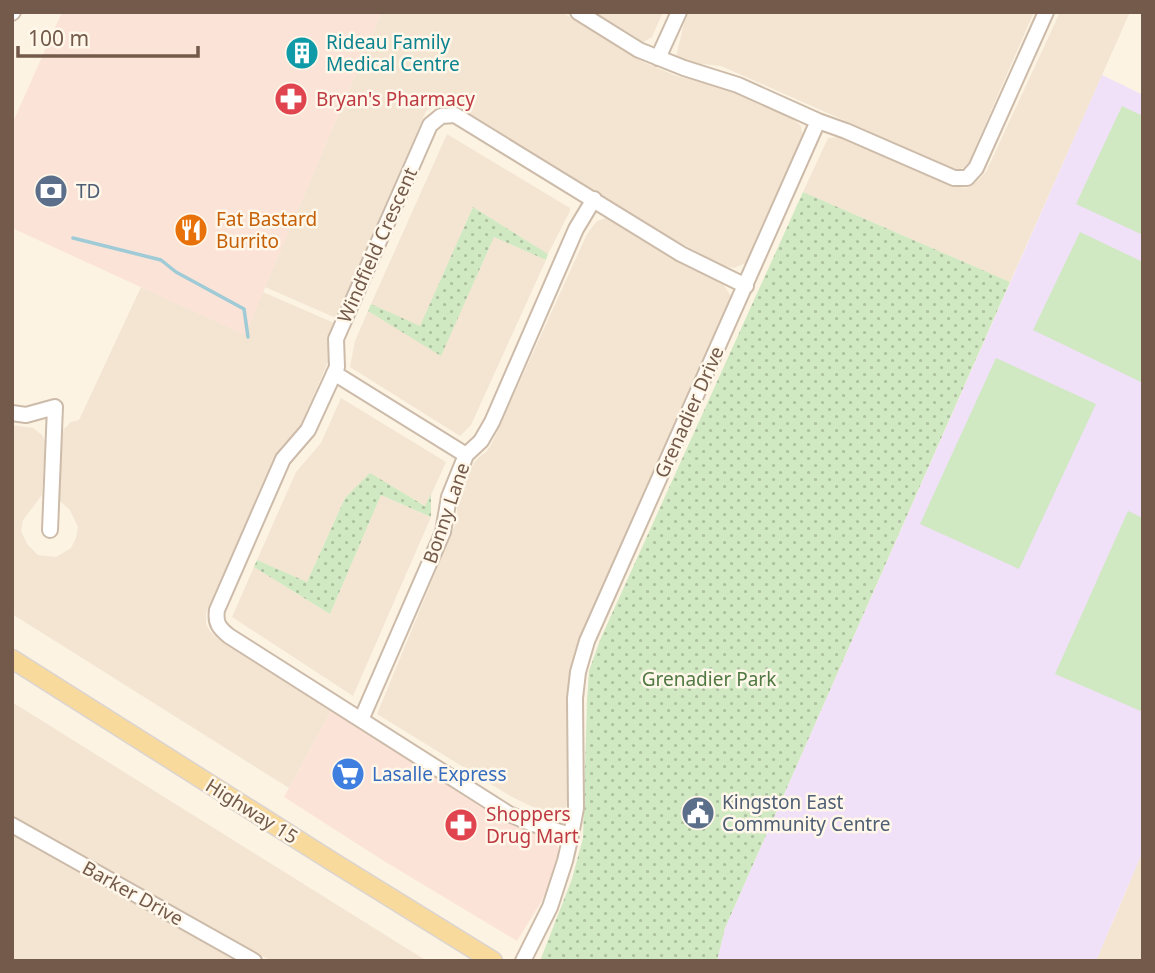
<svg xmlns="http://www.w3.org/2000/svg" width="1155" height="973" font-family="'Noto Sans',sans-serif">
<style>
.residential{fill:#f3e5d2}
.commercial{fill:#fce3d7}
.education{fill:#f0e0f8}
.green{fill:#d0e9c2}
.park{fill:url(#park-dots)}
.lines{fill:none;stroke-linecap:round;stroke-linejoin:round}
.stream{stroke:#9fcbd6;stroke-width:3.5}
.minor-casing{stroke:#cdbbaa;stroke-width:18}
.major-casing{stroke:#dbd4d0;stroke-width:21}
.minor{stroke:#fff;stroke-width:14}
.major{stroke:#f9da9d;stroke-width:18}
.labels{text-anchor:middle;stroke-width:5;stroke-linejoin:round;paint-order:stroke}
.culture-label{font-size:19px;fill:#0d838f;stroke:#fff7e9;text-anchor:start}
.health-label{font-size:19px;fill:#be3a42;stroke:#fff7e9;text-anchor:start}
.service-label{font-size:19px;fill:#4e5e75;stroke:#fff7e9;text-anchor:start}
.food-label{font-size:19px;fill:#c56008;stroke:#fff7e9;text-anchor:start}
.street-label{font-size:19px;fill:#735a4a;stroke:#fff7e9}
.park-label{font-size:19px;fill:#507842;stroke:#fff7e9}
.shop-label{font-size:19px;fill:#366cbe;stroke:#fff7e9;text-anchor:start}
</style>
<defs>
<pattern id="park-dots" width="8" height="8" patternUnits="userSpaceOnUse" patternTransform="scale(1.75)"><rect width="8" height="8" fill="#d0e9c2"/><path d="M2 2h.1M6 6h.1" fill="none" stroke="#adc0a0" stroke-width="1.8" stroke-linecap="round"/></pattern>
</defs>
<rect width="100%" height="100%" fill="#fcf3e3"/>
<path class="residential" d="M382 12H562L641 61 674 75 732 91 793 119 801 126 803 137 746 263 734 268 724 266 673 239 456 105 442 103 426 111 336 318 265 287Z
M595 12H663L652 37 644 42Z
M689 12H1034L967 166 961 169H954L721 66 693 63 676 57 684 23Z
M1060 12H1130L1010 282 803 192 828 138 839 137 953 186 966 188 976 182 986 172Z
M447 134 570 208V211L548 254 473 207 420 327 371 304Z
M606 218 676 261 723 284 731 296 579 639 570 671 568 800 564 816 537 809 512 797 377 714 457 520V502L473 464 479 457 486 452 491 445 587 234 597 221Z
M494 237 546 260 471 425 460 436 350 367 355 341 368 311 441 355Z
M141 287 245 334 263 292 334 323 328 337 329 353 328 362 299 429 281 447 273 461 206 613V624L210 631 217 638 331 711 289 788 12 614V425L33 428 42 435 45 441 42 495 23 520 21 531 27 544 38 555 56 557 71 548 76 538 78 527 70 510 60 501 59 497 61 438 64 429 71 422 79 420Z
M341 398 446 462 426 506 370 474 345 498 307 582 257 560 296 472 321 443Z
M381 495 431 517 353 696 232 617 254 567 330 614Z
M12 702 427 961H271L12 817Z
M12 835 21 840 236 961H12Z
M1143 851V961H1096L1116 915Z"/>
<path class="commercial" d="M62 12H382L245 335 12 228V124Z
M331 711 507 823 549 838 558 847 560 857 554 874 541 902 517 941 384 861 284 797Z"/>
<path class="education" d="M1102 75 1143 95V851L1096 961H717L725 928Z"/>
<path class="green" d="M1122 106 1143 116V235L1076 204Z
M1080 232 1143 262V383L1033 330Z
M996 358 1096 404 1019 569 920 524Z
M1128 511 1143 518V712L1055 674Z"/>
<path class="park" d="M803 192 1010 282 725 928 717 961H540L572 879 583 838 587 700 589 671 600 640Z
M473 207 548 254 546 260 494 237 441 356 368 311 371 304 420 326Z
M370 473 425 506 431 494V517L381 495 330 614 254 567 257 560 307 582 345 498Z"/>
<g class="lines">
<path class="stream" d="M73 238 161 260 176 272 244 309 248 337"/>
<defs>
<path id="minor" d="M578 12 639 50 684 68 738 85 818 121 846 131 954 178H967L976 168 1046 12
M12 13 13 12
M658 58 679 12
M334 373 466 455
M12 413 26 415 55 407 50 530
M361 720 443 532 449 497 466 455 481 441 492 422 576 229 594 199
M12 825 254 961
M571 835 533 824 509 814 229 636C219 628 215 623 217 610L283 459 308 430 337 367 336 339 430 125 441 116 455 115 681 254 746 286
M523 961 550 907 565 861 571 835 576 808 575 698 578 672 587 641 818 121"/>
<path id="major" d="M12 659 333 862 493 961"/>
</defs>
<use href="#minor" class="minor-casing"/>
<use href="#major" class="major-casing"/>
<use href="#minor" class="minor"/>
<use href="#major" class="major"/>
</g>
<defs>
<symbol id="building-disc" viewBox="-11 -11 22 22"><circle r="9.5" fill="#0f9aa8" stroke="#fff7e9"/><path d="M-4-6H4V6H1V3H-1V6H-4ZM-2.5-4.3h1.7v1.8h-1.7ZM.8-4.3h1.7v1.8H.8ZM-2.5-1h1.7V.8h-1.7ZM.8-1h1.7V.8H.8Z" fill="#fff"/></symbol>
<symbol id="pharmacy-disc" viewBox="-11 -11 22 22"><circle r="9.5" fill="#e0444e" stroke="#fff7e9"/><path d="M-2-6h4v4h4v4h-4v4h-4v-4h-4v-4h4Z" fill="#fff"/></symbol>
<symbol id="bank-disc" viewBox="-11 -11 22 22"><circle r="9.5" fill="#5c6f8a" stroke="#fff7e9"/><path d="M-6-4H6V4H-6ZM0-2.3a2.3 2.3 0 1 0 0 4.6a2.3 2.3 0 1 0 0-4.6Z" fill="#fff"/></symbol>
<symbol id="restaurant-disc" viewBox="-11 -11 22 22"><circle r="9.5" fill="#e8710a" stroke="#fff7e9"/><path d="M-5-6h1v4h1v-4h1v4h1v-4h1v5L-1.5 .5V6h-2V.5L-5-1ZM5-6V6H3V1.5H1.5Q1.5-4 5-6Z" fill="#fff"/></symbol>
<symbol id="supermarket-disc" viewBox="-11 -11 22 22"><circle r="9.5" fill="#3f7fe0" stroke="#fff7e9"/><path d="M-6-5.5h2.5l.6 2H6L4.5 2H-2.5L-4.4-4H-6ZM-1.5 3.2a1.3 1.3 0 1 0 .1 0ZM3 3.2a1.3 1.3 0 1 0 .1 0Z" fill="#fff"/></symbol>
<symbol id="civic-disc" viewBox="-11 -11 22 22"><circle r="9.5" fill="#5c6f8a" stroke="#fff7e9"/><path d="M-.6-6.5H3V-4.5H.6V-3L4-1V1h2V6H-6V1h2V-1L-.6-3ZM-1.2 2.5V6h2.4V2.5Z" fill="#fff"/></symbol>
</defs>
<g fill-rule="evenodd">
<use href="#building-disc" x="283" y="34" width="38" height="38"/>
<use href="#pharmacy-disc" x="272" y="80" width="38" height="38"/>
<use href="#bank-disc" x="32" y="172" width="38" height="38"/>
<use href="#restaurant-disc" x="172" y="211" width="38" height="38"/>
<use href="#supermarket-disc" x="329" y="755" width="38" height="38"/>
<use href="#civic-disc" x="679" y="794" width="38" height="38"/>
<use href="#pharmacy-disc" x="442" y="806" width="38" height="38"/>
</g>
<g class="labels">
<g class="culture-label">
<text x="326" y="49">Rideau Family<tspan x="326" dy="22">Medical Centre</tspan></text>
</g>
<g class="health-label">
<text x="316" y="106">Bryan's Pharmacy</text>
<text x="486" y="821">Shoppers<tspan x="486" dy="22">Drug Mart</tspan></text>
</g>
<g class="service-label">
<text x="76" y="198">TD</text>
<text x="722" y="809">Kingston East<tspan x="722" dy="22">Community Centre</tspan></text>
</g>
<g class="food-label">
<text x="216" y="226">Fat Bastard<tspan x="216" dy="22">Burrito</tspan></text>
</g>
<g class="street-label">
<text transform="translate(377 245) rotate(-66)" y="7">Windfield Crescent</text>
<text transform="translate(689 412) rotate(-66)" y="7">Grenadier Drive</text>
<text transform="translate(446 513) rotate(-71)" y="7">Bonny Lane</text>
<text transform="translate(252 811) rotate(32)" y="7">Highway 15</text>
<text transform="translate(133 893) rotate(29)" y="7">Barker Drive</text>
</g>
<g class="park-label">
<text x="709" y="686">Grenadier Park</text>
</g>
<g class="shop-label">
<text x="372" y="781">Lasalle Express</text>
</g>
</g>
<rect width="1155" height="973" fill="none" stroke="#735a4a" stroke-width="28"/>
<path d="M18 46v10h180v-10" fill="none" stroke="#735a4a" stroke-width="3.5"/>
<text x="28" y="46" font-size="21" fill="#735a4a" stroke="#fff7e9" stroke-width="5" paint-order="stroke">100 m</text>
</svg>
